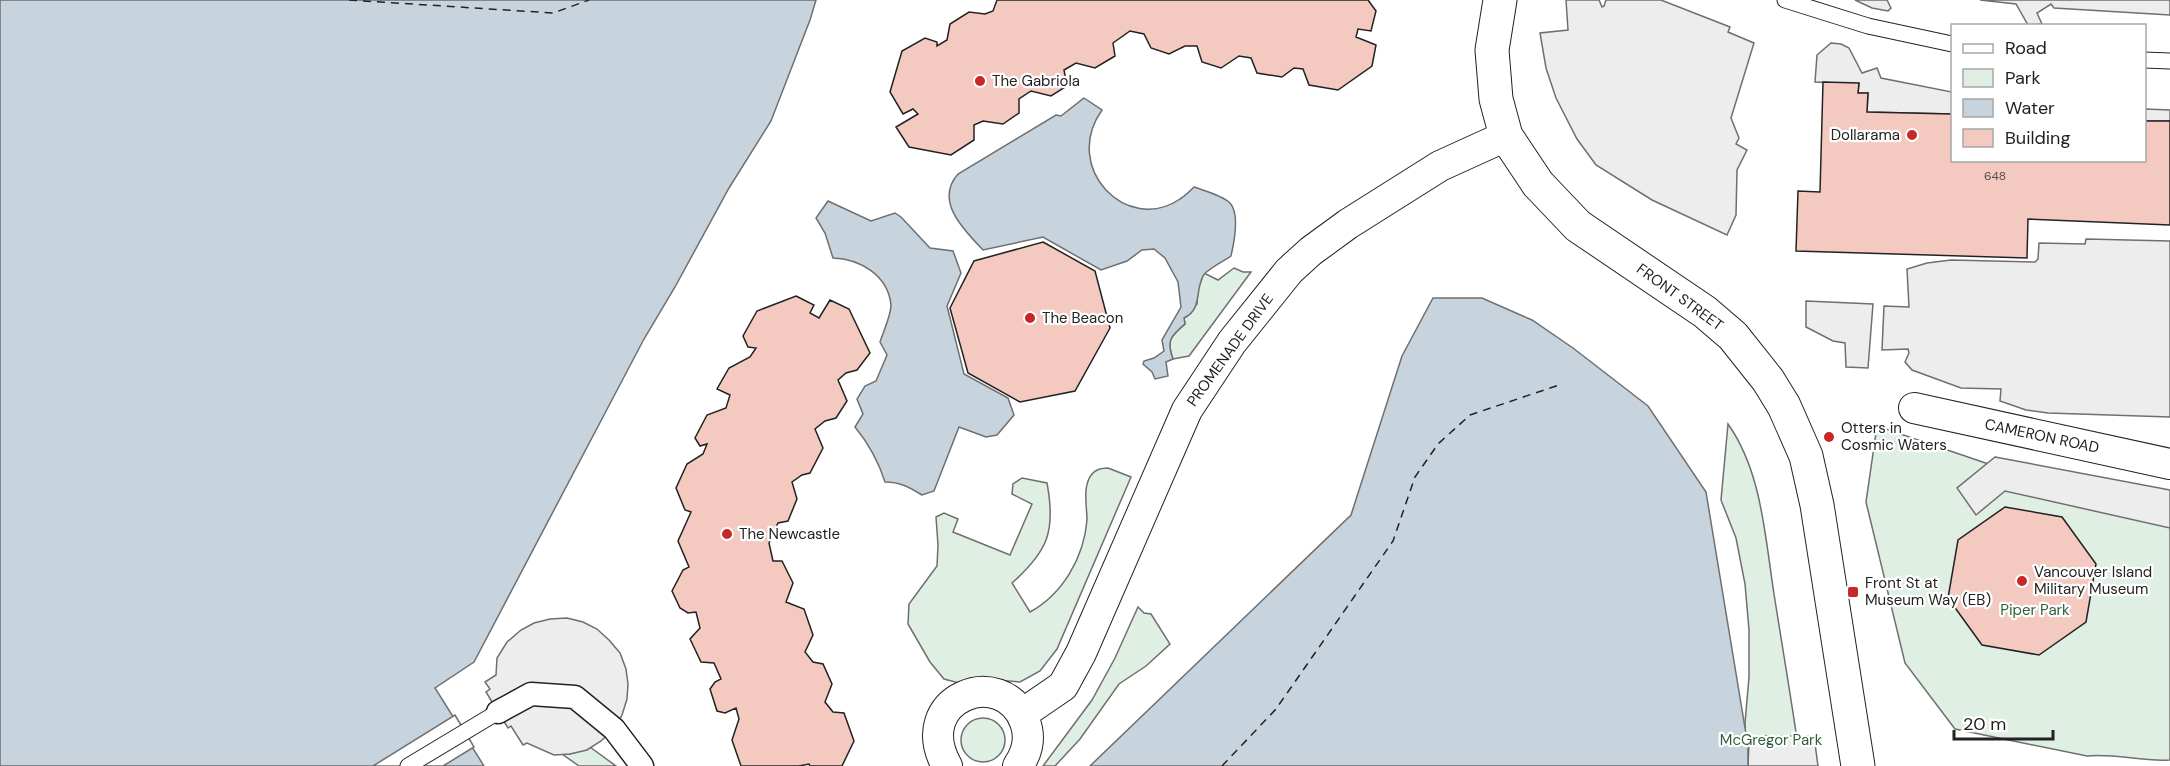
<svg xmlns="http://www.w3.org/2000/svg" width="2170" height="766" font-family="'DM Sans',sans-serif">
<style>
.green{fill:#e0efe3;stroke:#6f6f6f;stroke-width:1.5}
.parking{fill:#ededed;stroke:#6f6f6f;stroke-width:1.5}
.water{fill:#c7d3dd;stroke:#6f6f6f;stroke-width:1.5}
.pier{fill:#fff;stroke:#6f6f6f;stroke-width:1.5}
.lines{fill:none;stroke-linecap:round;stroke-linejoin:round}
.ferry{stroke:#222;stroke-width:1.5;stroke-dasharray:8 6;stroke-linecap:butt}
.building{fill:#f3c9c0;stroke:#222;stroke-width:1.5}
.service-casing{stroke:#222;stroke-width:17}
.pedestrian-casing{stroke:#222;stroke-width:25}
.minor-casing{stroke:#222;stroke-width:32}
.tertiary-casing{stroke:#222;stroke-width:35}
.service{stroke:#fff;stroke-width:15}
.pedestrian{stroke:#fff;stroke-width:22}
.minor{stroke:#fff;stroke-width:30}
.tertiary{stroke:#fff;stroke-width:33}
.poi-dot{fill:#c62828;stroke:#fff;stroke-width:2}
.labels{text-anchor:middle;stroke-width:4.5;stroke-linejoin:round;paint-order:stroke}
.number-label{font-size:12px;fill:#564c4a}
.poi-label{font-size:15px;fill:#222;stroke:#fff;text-anchor:start}
.street-label{font-size:15px;fill:#222;stroke:#fff}
.park-label{font-size:15px;fill:#2f5e38;stroke:#fff}
</style>
<rect width="100%" height="100%" fill="#fff"/>
<path class="green" d="M1234 268 1243 272H1251L1189 356 1173 359C1166 340 1171 336 1185 324L1184 318 1197 304 1198 289 1204 273 1218 280Z
M1728 424C1762 472 1765 537 1774 594 1783 651 1793 709 1801 766H1746L1745 723 1749 677V630L1745 584 1736 538 1721 500Z
M1877 426 2009 471 2170 498V760C2142 762 2115 753 2087 756L1955 729 1905 663 1866 502Z
M1108 468 1131 477 1057 649 1040 671 1020 682 971 678 959 683 944 679 930 662 908 624 909 604 937 566 938 545 936 517 944 513 958 519 953 532 1010 555 1032 504 1012 494 1013 484 1022 478 1047 483C1056 531 1048 551 1012 583L1030 612C1063 594 1084 557 1087 520 1087 506 1082 486 1092 474 1096 469 1102 468 1108 468Z
M1138 607 1144 613 1151 614 1170 644 1146 666 1119 684 1080 739 1055 766H1043L1092 700 1115 658Z
M961 740a22 22 0 1 1 44 0a22 22 0 1 1-44 0Z
M590 747 616 766H579L562 754H570Z"/>
<path class="parking" d="M1566 0H1599L1602 7 1604 6 1606 0H1661L1730 27 1728 32 1754 43 1731 118 1739 138 1736 144 1747 150 1737 170 1736 215 1727 235 1652 200 1596 165 1577 139 1556 98 1546 68 1540 33 1568 30Z
M1855 0H1887L1891 8 1888 11 1872 8Z
M1980 0H2170V15L2054 8 2051 4 2037 13 2042 24 2028 25 2016 4Z
M1831 43 1841 44 1849 48 1862 73 1877 68 1881 78 1952 92V114L1867 112 1868 93H1858L1859 84 1815 82 1817 55Z
M2145 109 2170 110V121H2145Z
M2086 239 2170 241V417L2048 413 2026 410 2000 401 2001 389 1961 388 1912 370 1905 362 1909 353 1908 349 1882 350 1884 306 1909 307 1907 269 1927 263 1951 260 2035 262 2038 259 2039 243 2085 244Z
M1806 301 1873 304 1868 368 1846 367 1845 343 1833 341 1806 327Z
M1995 457 2170 490V528L2005 491 1976 515 1957 488Z
M567 618 583 622 597 629 609 640 620 653 626 669 628 684 627 699 622 715 614 729 601 741 587 750 570 754 554 755 527 743 523 745 511 726 508 728 498 712 486 692 490 689 485 682 496 675 497 658 507 642 521 630 534 623 550 619Z
M1757 736H1814L1818 766H1748L1749 742Z"/>
<path class="water" d="M0 0H816L810 20 771 121 729 188 675 287 644 339 474 662 435 688 484 766H0Z
M1084 98 1102 110C1061 168 1127 235 1180 199 1185 196 1190 191 1194 187 1205 191 1222 195 1230 203 1240 214 1234 243 1231 256 1224 261 1206 270 1203 276 1195 291 1202 310 1184 318L1185 324C1171 336 1166 340 1173 359L1166 362 1168 376 1155 379 1152 372 1143 364 1144 361 1154 358 1164 351 1162 340 1181 307 1178 282 1165 258 1154 249 1142 250 1127 261 1101 270 1043 237 983 250C964 230 934 201 958 174L1056 115 1061 116Z
M828 201 871 221 895 213 901 217 930 248 953 251 961 273 947 306 964 374 1008 398 1014 415 997 435 986 437 959 427 934 491 922 495C909 487 900 482 885 482 878 460 869 444 855 427L863 414 857 399 865 386 876 381 887 355 880 342C883 332 891 316 891 305 888 275 860 259 833 258L825 233 816 218Z
M1433 298H1482L1532 320 1573 348 1648 406 1706 492 1748 746V766H1090L1351 515 1402 356Z"/>
<path class="pier" d="M455 715 474 747 443 766H373Z"/>
<g class="lines">
<path class="ferry" d="M349 0 553 13 589 0
M1222 766 1276 709 1393 541 1415 477 1438 444 1470 415 1559 385"/>
</g>
<path class="building" d="M997 0H1368L1376 11 1371 31 1358 29 1356 37 1376 45 1372 66 1338 90 1309 85 1303 69 1294 68 1282 77 1257 73 1251 58 1239 56 1221 68 1202 62 1197 46H1185L1169 54 1151 48 1144 34 1130 31 1113 43 1115 56 1095 68 1076 63 1064 70 1067 86 1051 96 1031 91 1019 99V113L1003 124 983 121 974 125V140L951 155 909 147 896 127 918 114 913 109 903 114 890 92 902 51 925 38 937 42V46L947 40 950 24 969 12 985 14 993 11Z
M1823 82 1859 83 1858 93H1868L1867 112 1952 114V160H2144V121H2170V225L2028 219 2027 258 1796 251 1798 191 1820 192Z
M1043 242 1095 271 1110 328 1075 391 1020 402 968 373 950 308 974 261Z
M796 296 814 305 810 313 819 318 830 300 849 309 870 353 857 370 846 373 838 380 847 401 836 418 825 421 815 429 823 448 810 473 802 475 792 482 797 499 788 521 778 523 769 543 773 561H782L793 583 786 602 804 609 813 635 805 652 813 662 823 664 832 684 825 702 833 712 844 713 854 741 842 766H810L809 764 799 766H741L732 740 739 719 736 708 725 713 717 711 710 689 715 682 721 679 714 663 701 662 690 639 700 628 696 612 688 613 680 608 672 591 683 570 689 567 678 541 691 512 685 510 676 488 687 464 703 454 707 444 700 446 695 438 707 415 726 408 730 395 717 389 729 368 750 357 756 348 748 347 743 336 757 311Z
M2005 507 2062 517 2096 564 2086 622 2039 655 1982 645 1948 598 1958 540Z"/>
<g class="lines">
<defs>
<path id="service" d="M1785 0 1868 26 1952 44
M2144 60 2170 61
M408 766 498 712"/>
<path id="pedestrian" d="M498 712 531 694 575 697 614 729 642 766"/>
<path id="minor" d="M1914 408 2170 464
M1022 714 1063 686 1081 653 1187 410 1232 342 1289 271 1311 251 1348 224 1440 166 1506 136
M947 766C909 698 1003 663 1025 722 1031 738 1027 753 1018 766"/>
<path id="tertiary" d="M1500 0 1492 50 1496 99 1506 136 1538 184 1578 226 1705 312 1733 336 1768 380 1784 406 1806 456 1817 505 1858 766"/>
</defs>
<use href="#service" class="service-casing"/>
<use href="#pedestrian" class="pedestrian-casing"/>
<use href="#minor" class="minor-casing"/>
<use href="#tertiary" class="tertiary-casing"/>
<use href="#service" class="service"/>
<use href="#pedestrian" class="pedestrian"/>
<use href="#minor" class="minor"/>
<use href="#tertiary" class="tertiary"/>
</g>
<g class="poi-dot">
<circle cx="980" cy="81" r="6"/>
<circle cx="1912" cy="135" r="6"/>
<circle cx="1030" cy="318" r="6"/>
<circle cx="1829" cy="437" r="6"/>
<circle cx="727" cy="534" r="6"/>
<circle cx="2022" cy="581" r="6"/>
<rect x="1847" y="586" width="12" height="12" rx="3"/>
</g>
<g class="labels">
<g class="number-label">
<text x="1995" y="180">648</text>
</g>
<g class="poi-label">
<text x="992" y="86">The Gabriola</text>
<text x="1900" y="140" text-anchor="end">Dollarama</text>
<text x="1042" y="323">The Beacon</text>
<text x="1841" y="433">Otters in<tspan x="1841" dy="17">Cosmic Waters</tspan></text>
<text x="739" y="539">The Newcastle</text>
<text x="2034" y="577">Vancouver Island<tspan x="2034" dy="17">Military Museum</tspan></text>
<text x="1865" y="588">Front St at<tspan x="1865" dy="17">Museum Way (EB)</tspan></text>
</g>
<g class="street-label">
<text transform="translate(1680 297) rotate(36)" y="5">FRONT STREET</text>
<text transform="translate(1230 350) rotate(-54)" y="5">PROMENADE DRIVE</text>
<text transform="translate(2042 436) rotate(12)" y="5">CAMERON ROAD</text>
</g>
<g class="park-label">
<text x="2035" y="615">Piper Park</text>
<text x="1771" y="745">McGregor Park</text>
</g>
</g>
<rect x="1951" y="24" width="195" height="138" fill="#ffffff" stroke="#a7a7a7" stroke-width="1.5"/>
<rect x="1963" y="44" width="30" height="9" fill="#ffffff" stroke="#a7a7a7" stroke-width="1.5"/>
<text x="2005" y="54" font-size="18" fill="#222222">Road</text>
<rect x="1963" y="69" width="30" height="18" fill="#e0efe3" stroke="#a7a7a7" stroke-width="1.5"/>
<text x="2005" y="84" font-size="18" fill="#222222">Park</text>
<rect x="1963" y="99" width="30" height="18" fill="#c7d3dd" stroke="#a7a7a7" stroke-width="1.5"/>
<text x="2005" y="114" font-size="18" fill="#222222">Water</text>
<rect x="1963" y="129" width="30" height="18" fill="#f3c9c0" stroke="#a7a7a7" stroke-width="1.5"/>
<text x="2005" y="144" font-size="18" fill="#222222">Building</text>
<path d="M1954 730v9h99v-9" fill="none" stroke="#222222" stroke-width="3"/>
<text x="1963" y="730" font-size="18" fill="#222222" stroke="#ffffff" stroke-width="4.5" paint-order="stroke">20 m</text>
</svg>
